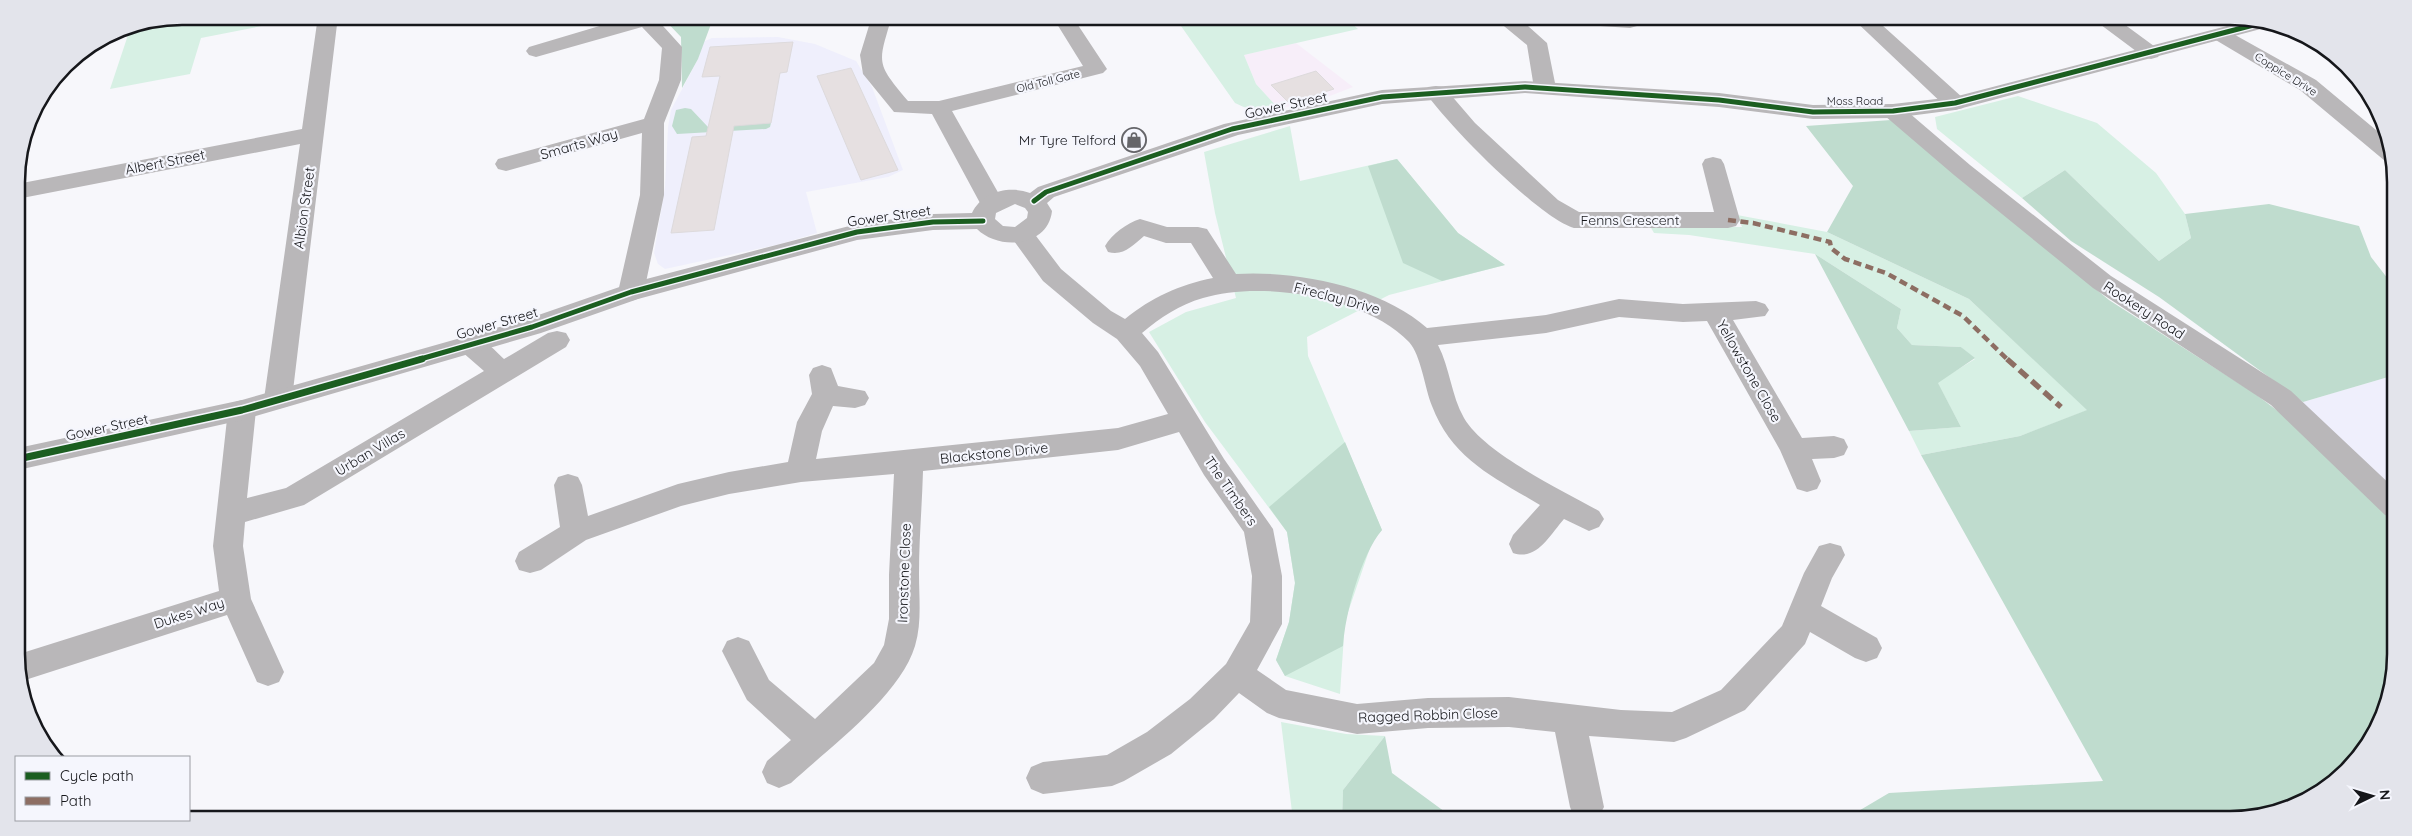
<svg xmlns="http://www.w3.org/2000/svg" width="2412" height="836" font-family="Quicksand,sans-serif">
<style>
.commercial{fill:#f7eef9}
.built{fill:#efeffc}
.green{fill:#d7f0e4}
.forest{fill:#bfdcce}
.building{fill:#e6e0e1;stroke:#dddadc}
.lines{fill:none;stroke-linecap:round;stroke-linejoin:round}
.minor{fill:#b9b7b9;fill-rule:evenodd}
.tertiary{fill:#b9b7b9;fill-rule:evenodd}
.quiet-far1{stroke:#8d6e63;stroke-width:4.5;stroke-dasharray:8 4.5;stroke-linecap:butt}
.quiet{stroke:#8d6e63;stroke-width:5.5;stroke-dasharray:11 5.5;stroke-linecap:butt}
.cycleway-far1-casing{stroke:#f5f6fd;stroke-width:8}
.cycleway-casing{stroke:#f5f6fd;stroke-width:10}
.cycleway-far1{stroke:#1b5e20;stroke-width:5}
.cycleway{stroke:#1b5e20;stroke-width:7}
.labels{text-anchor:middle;stroke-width:4.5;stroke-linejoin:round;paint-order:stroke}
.far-street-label{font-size:11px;fill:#16171b;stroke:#f5f6fd}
.street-label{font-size:14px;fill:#16171b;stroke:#f5f6fd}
.poi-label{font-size:14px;fill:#16171b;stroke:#f5f6fd;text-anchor:end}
.rim{fill:none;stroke:#16171b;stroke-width:2.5}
</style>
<rect width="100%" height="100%" fill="#f7f7fb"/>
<path class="commercial" d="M1296 43 1353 87 1322 99 1279 109 1256 84 1244 55Z"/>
<path class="built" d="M778 37 815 44 856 61 872 87 903 170 888 177 806 192 817 233 780 244 665 269 658 264 654 253 665 187 668 127 671 110 698 59 703 42 712 38Z
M2395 375V503L2309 419 2296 413 2303 402Z"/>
<path class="green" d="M182 16H313L201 38 190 74 110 89 131 26Z
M1174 16H1343L1358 29 1244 55 1256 84 1279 109C1261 113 1251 111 1235 103Z
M2018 96 2097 123 2156 173 2185 214 2191 238 2159 261 2065 170 2022 198 1937 129 1935 117Z
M1290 126 1300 181 1397 159 1458 233 1505 265 1389 295 1307 337 1308 356 1382 530 1372 542 1345 621 1340 694 1285 676 1276 660 1289 622 1295 583 1287 532 1205 422 1149 332 1186 312 1236 298 1215 213 1204 152Z
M1737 215 1827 232 1969 299 2088 410 2020 436 1921 455 1909 431 1961 427 1937 382 1975 359 1961 347 1912 345 1897 328 1901 309 1815 254 1689 235 1654 233 1650 226 1742 227Z
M1281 722 1346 734 1385 736 1343 790 1342 820H1293Z"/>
<path class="forest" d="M661 16H714L698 59 682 88 681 37Z
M685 108 691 109 708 127 771 123 770 127 766 129 677 134 672 126 676 110Z
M1891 120 2109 300 2254 393 2307 433 2395 518 2396 654 2387 707 2362 755 2331 786 2283 811 2240 819H1845L1889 793 2103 781 1921 455 2020 436 2087 410 1969 299 1827 232 1853 186 1806 126Z
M1397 159 1458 233 1505 265 1442 281 1403 263 1368 166Z
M2065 170 2159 261 2191 238 2185 214 2269 204 2359 226 2371 257 2395 288V375L2303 402 2159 297 2071 241 2022 198Z
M1815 254 1901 309 1897 328 1912 345 1961 347 1975 358 1938 383 1961 427 1909 431Z
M1345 442 1382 530C1361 555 1345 614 1343 646L1285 676 1276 660 1289 622 1295 583 1287 532 1269 507Z
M1385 736 1392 773 1456 820H1342L1343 790Z"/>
<path class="building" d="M793 42 787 72 780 73 771 123 734 126 714 230 671 233 692 137 706 136 720 76 702 77 710 47Z
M851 68 898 170 861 180 817 76Z
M1316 71 1334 89 1289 103 1271 85Z"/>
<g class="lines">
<path class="minor" d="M318 16H338L292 399 288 406 278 409 268 406 264 399 300 144 17 199V184L302 129Z
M633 16H654L682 47 681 80 664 123V195L644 292 640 298 631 301 622 298 618 292 640 195 642 133 506 171 498 169 495 164 498 159 644 119 659 80 662 48 642 27 536 57 529 55 526 51 529 47Z
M872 16H892C878 64 875 62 908 101H939L1083 66 1052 16H1072L1107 69 1103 73 952 111 1004 203 1000 208 992 211 984 208 980 203 932 114 894 112 863 74 860 55Z
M1424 16H1453C1447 25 1434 27 1425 24L1422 20Z
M1631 16 1637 18 1640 22 1637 26 1630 28 1556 23 1528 26 1547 43 1556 88 1553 93 1545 94 1537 93 1534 88 1527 45 1493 17Z
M1850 16H1872L1963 98 1966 103 1963 108 1955 110 1947 108Z
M2089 16H2113L2158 49 2161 53 2158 57 2151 59 2144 57Z
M2221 29 2228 31 2316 80 2388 140 2394 163 2385 161 2300 90 2214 39 2211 35 2214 31Z
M1436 86 1444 87 1475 123 1558 200 1579 212H1714L1702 164 1705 159 1713 157 1721 159 1724 164 1740 220 1736 226 1728 228H1574C1539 218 1447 124 1425 92L1428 87Z
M1893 104 1901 106 1970 165 2111 276 2291 391 2395 489V519L2385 515 2271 405 2093 288 1954 175 1885 116 1882 111 1885 106Z
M1140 219 1167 227H1198L1207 229 1236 274C1295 270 1382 287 1427 328L1546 315 1619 299 1683 304 1756 301 1765 304 1769 310 1765 316 1733 320 1802 438 1834 436 1844 439 1848 447 1844 455 1834 458 1812 459 1821 481 1817 489 1807 492 1797 489 1780 450 1707 321 1683 322 1619 317 1546 333 1438 345C1450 368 1451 395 1464 418 1485 454 1562 490 1599 511L1604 519 1599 527 1589 531 1564 519C1549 536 1537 561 1513 553L1509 544 1513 535 1540 505C1495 478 1452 459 1432 406 1425 389 1421 355 1409 342 1367 297 1262 280 1203 298 1179 305 1161 317 1142 333L1158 352 1224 459 1273 529 1282 576V624L1257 670 1286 690 1357 704 1428 698 1509 697 1621 710 1672 712 1721 690 1782 626 1804 573 1819 546 1830 543 1841 546 1845 555 1832 578 1821 606 1877 638 1882 648 1877 658 1866 662 1855 658 1810 632 1805 644 1745 710 1686 738 1674 742 1589 736 1604 807 1597 820 1575 819 1570 807 1555 732 1509 727 1428 728 1357 734 1279 718 1267 713 1239 693 1214 719 1171 754 1124 781 1112 786 1043 794 1031 789 1026 778 1031 767 1043 762 1107 755 1147 732 1190 699 1226 664 1250 622 1252 576 1244 532 1204 475 1179 432 1118 450 923 471C922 506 919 540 919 574 919 599 922 622 915 646 900 696 829 748 791 783L779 788 767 783 762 772 767 761 791 740 747 700 722 651 727 641 738 637 749 641 769 680 815 719 874 663 884 645 889 619V575L894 474 801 482 729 494 681 506 586 540 541 570 530 573 519 570 515 561 519 552 560 527 554 485 558 477 568 474 578 477 582 485 588 516 678 484 729 472 788 462 797 422 812 394 809 375 813 368 822 365 831 368 838 386 865 391 869 398 865 405 855 408 833 406 822 431 816 459 1118 428 1168 414 1140 366 1117 339 1093 323 1043 281 1009 234 1012 228 1021 226 1030 228 1061 269 1111 311 1125 319C1152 297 1179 285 1213 278L1191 243H1166L1144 236C1132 246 1124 256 1108 252L1105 246C1112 234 1127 223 1140 219Z
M557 331 566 333 570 340 566 347 304 505 245 522 243 546 251 599 284 672 279 682 268 686 257 682 227 615 19 682V654L219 591 213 546 228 410 232 403 242 400 252 403 256 410 247 498 286 488 484 371 461 351 457 344 461 337C480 332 491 347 504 359L548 333Z"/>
<path class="tertiary" d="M2250 20 2274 24 2272 26 1955 110 1893 118 1813 119 1719 107 1525 93 1382 104 1238 135 1054 197 1047 203 1052 211C1048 247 999 251 977 229L933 230 857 240 638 299 541 333 242 420 18 470V448L242 400 524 320 631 283 857 224 933 214 972 213C982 192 1009 185 1030 193L1038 187 1224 124 1382 90 1525 81 1719 93 1813 105 1893 104 1954 97ZM1015 204 1025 208 1028 212 1027 218 1015 227 1003 226 995 219 996 213Z"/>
<path class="quiet-far1" d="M1728 220 1753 223 1830 242 1831 248 1845 259 1886 273 1963 316 2008 360"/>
<path class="quiet" d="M2007 359 2061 407"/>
<defs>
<path id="cycleway-far1" d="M1034 201 1046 192 1232 129 1382 97 1525 87 1719 100 1813 112 1893 111 1955 103 2265 22
M417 360 532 327 631 292 857 232 933 222 983 221"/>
<path id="cycleway" d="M18 459 242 410 422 359"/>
</defs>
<use href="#cycleway-far1" class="cycleway-far1-casing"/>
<use href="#cycleway" class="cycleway-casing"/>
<use href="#cycleway-far1" class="cycleway-far1"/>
<use href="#cycleway" class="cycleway"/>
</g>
<defs>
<symbol id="shop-ring" viewBox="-11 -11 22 22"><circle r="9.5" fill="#f5f6fd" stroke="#656569" stroke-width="1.5"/><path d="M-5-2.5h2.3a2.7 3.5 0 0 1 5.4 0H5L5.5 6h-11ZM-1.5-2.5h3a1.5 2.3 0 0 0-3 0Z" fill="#656569"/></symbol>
</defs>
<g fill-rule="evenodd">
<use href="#shop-ring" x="1120" y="126" width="28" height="28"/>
</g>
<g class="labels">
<g class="far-street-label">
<text transform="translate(2286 74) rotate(32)" y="4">Coppice Drive</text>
<text transform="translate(1048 81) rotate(-14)" y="4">Old Toll Gate</text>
<text x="1855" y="105">Moss Road</text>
</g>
<g class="street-label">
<text transform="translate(1286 105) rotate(-12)" y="5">Gower Street</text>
<text transform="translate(579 144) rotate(-16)" y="5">Smarts Way</text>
<text transform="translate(165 162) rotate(-11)" y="5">Albert Street</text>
<text transform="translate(304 208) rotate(-82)" y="5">Albion Street</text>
<text transform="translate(889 216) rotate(-8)" y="5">Gower Street</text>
<text x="1630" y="225">Fenns Crescent</text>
<text transform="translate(1337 298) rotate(15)" y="5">Fireclay Drive</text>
<text transform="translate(2144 310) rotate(33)" y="5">Rookery Road</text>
<text transform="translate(497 323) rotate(-16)" y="5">Gower Street</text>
<text transform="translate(1749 371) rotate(60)" y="5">Yellowstone Close</text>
<text transform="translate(107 427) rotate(-12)" y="5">Gower Street</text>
<text transform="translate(370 452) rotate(-31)" y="5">Urban Villas</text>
<text transform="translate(994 453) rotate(-6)" y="5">Blackstone Drive</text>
<text transform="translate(1231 491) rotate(55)" y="5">The Timbers</text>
<text transform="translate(904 573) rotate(-88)" y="5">Ironstone Close</text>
<text transform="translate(189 613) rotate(-18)" y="5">Dukes Way</text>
<text transform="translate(1428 715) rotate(-2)" y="5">Ragged Robbin Close</text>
</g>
<g class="poi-label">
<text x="1116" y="145">Mr Tyre Telford</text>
</g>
</g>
<path d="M0 0H2412V836H0ZM182 25H2230A157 157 0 0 1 2387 182V654A157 157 0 0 1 2230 811H182A157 157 0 0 1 25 654V182A157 157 0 0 1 182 25Z" fill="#e3e4eb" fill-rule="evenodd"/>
<path class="rim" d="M182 25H2230A157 157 0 0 1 2387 182V654A157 157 0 0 1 2230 811H182A157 157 0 0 1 25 654V182A157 157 0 0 1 182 25Z"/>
<rect x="15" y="756" width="175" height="65" fill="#f5f6fd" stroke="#9c9da3"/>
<rect x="25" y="772" width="25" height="8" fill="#1b5e20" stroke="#9c9da3"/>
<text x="60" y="781" font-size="15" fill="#16171b">Cycle path</text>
<rect x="25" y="797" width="25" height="8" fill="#8d6e63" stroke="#9c9da3"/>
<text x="60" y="806" font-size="15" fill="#16171b">Path</text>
<g transform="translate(2372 796) rotate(85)" stroke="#f5f6fd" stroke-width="4" paint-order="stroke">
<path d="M0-4L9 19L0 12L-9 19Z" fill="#16171b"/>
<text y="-8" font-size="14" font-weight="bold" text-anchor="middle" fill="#16171b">N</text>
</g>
</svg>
